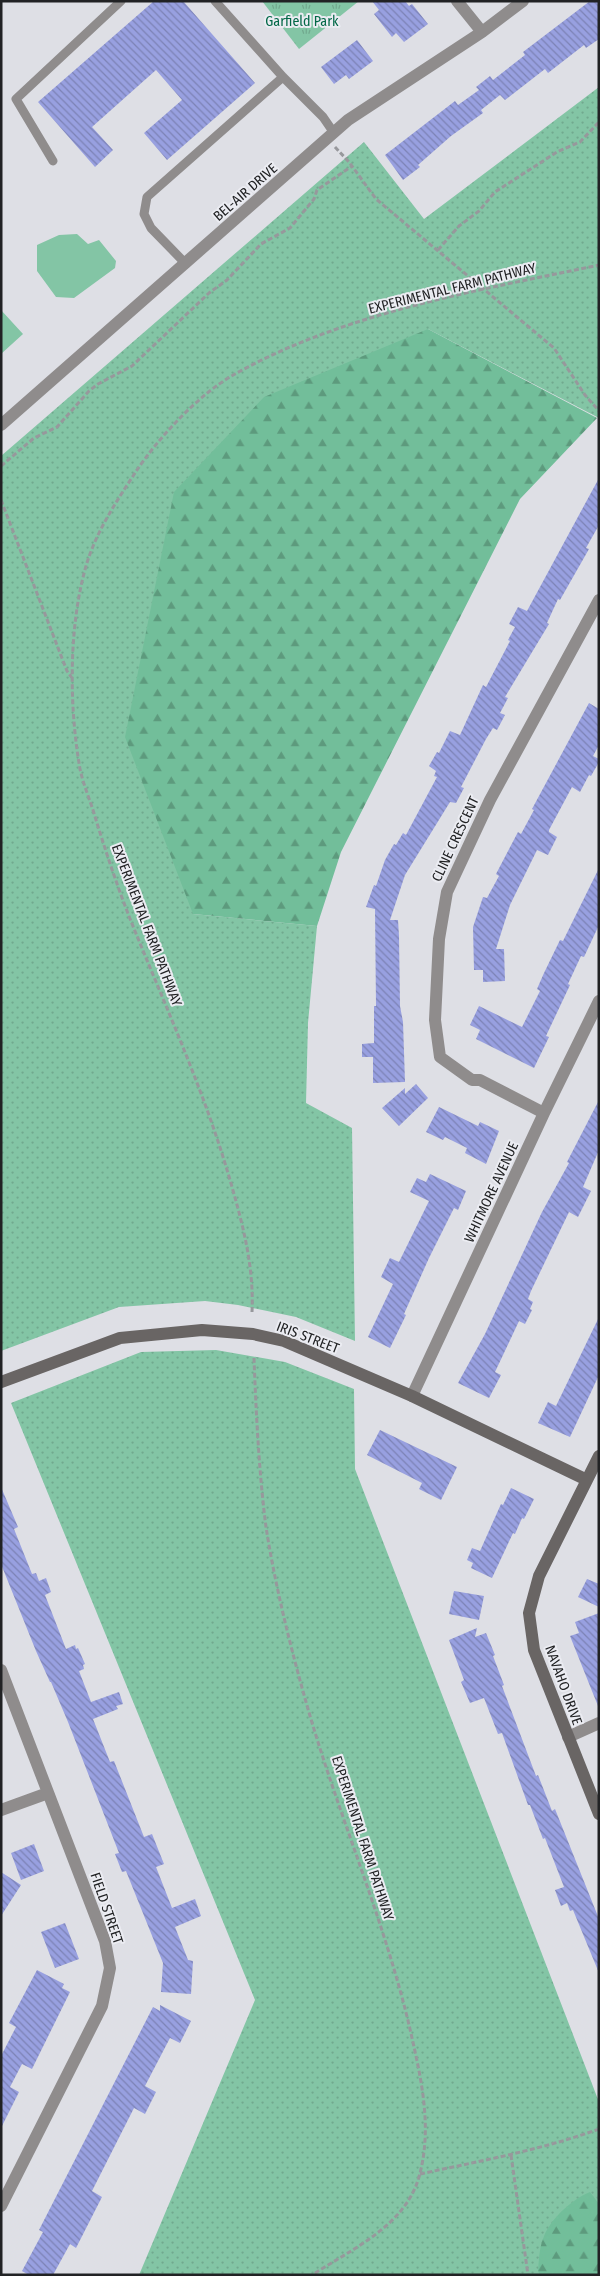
<svg xmlns="http://www.w3.org/2000/svg" width="600" height="2276" font-family="'Fira Sans Condensed',sans-serif">
<style>
.grass{fill:url(#grass-dots)}
.forest{fill:url(#forest-firs)}
.park{fill:url(#park-tufts)}
.pitch{fill:#83c5a5}
.building{fill:url(#building-back-hatch)}
.lines{fill:none;stroke-linecap:round;stroke-linejoin:round}
.path{stroke:#97989c;stroke-width:3;stroke-dasharray:5 2.5;stroke-linecap:butt}
.lane{stroke:#8f8c8c;stroke-width:9}
.street{stroke:#8f8c8c;stroke-width:12}
.secondary{stroke:#696564;stroke-width:12}
.labels{text-anchor:middle;stroke-width:4;stroke-linejoin:round;paint-order:stroke}
.park-label{font-size:14px;fill:#016746;stroke:#ebecf2}
.street-label{font-size:14px;fill:#212224;stroke:#ebecf2}
</style>
<defs>
<pattern id="grass-dots" width="8" height="8" patternUnits="userSpaceOnUse" patternTransform="scale(1.25)"><rect width="8" height="8" fill="#83c5a5"/><path d="M2 2h.1M6 6h.1" fill="none" stroke="#71a98e" stroke-width="1.8" stroke-linecap="round"/></pattern>
<pattern id="forest-firs" width="22" height="20" patternUnits="userSpaceOnUse" patternTransform="scale(1.25)"><rect width="22" height="20" fill="#72be9a"/><path d="M5 1l3.5 6h-7zM16 11l3.5 6h-7z" fill="#5d9a7d"/></pattern>
<pattern id="park-tufts" width="24" height="20" patternUnits="userSpaceOnUse" patternTransform="scale(1.25)"><rect width="24" height="20" fill="#83c5a5"/><path d="M3 7l-1-3M5 7V3M7 7l1-3M15 17l-1-3M17 17v-4M19 17l1-3" fill="none" stroke="#71a98e"/></pattern>
<pattern id="building-back-hatch" width="6" height="6" patternUnits="userSpaceOnUse" patternTransform="scale(1.25)"><rect width="6" height="6" fill="#98a0e0"/><path d="M-1 5l2 2M0 0l6 6M5-1l2 2" fill="none" stroke="#7c82b5"/></pattern>
</defs>
<rect width="100%" height="100%" fill="#dedfe5"/>
<path class="grass" d="M599 87V418L428 329 193 914 317 926 308 1023 306 1103 352 1128 355 1341 296 1317 238 1305 205 1301 119 1307 1 1351V456L364 142 424 219Z
M216 1350 285 1362 354 1389 355 1469 599 2102V2275H139L255 2000 11 1403 141 1352Z"/>
<path class="forest" d="M428 329 597 418 520 499 341 852 317 926 193 914 125 737 174 492 264 397Z
M590 2192 599 2204V2275H540L538 2271C539 2261 539 2249 543 2239 549 2220 572 2199 590 2192Z"/>
<path class="park" d="M262 1H359L299 49Z"/>
<path class="pitch" d="M77 234 88 244 99 240 116 261 115 268 74 298 56 297 37 271V245L59 235Z
M1 310 23 334 1 354Z"/>
<path class="building" d="M154 1H183L255 83 167 160 144 133 182 100 156 70 92 127 113 150 95 167 38 102Z
M372 1H405L409 6 412 4 428 24 404 42 396 33 392 37 374 14 379 10Z
M590 1H599V39L586 48 584 45 548 73 545 69 505 100 500 95 481 110 483 113 451 136 418 165 420 167 403 180 385 155 455 101 458 105 479 90 476 87 490 76 493 80 525 55 523 52Z
M357 40 373 61 349 79 346 75 334 84 321 67Z
M599 478V525L586 548 589 549 560 600 558 599 547 623 549 624 505 697 508 698 500 713 505 715 497 730 493 728 486 739 461 787 464 788 456 803 450 802 405 875 390 920H398L399 936 400 1006 403 1022 405 1082 373 1083V1057H362V1044L374 1043V1006H376L375 909 366 907 374 885 376 886 385 860 394 844 396 845 403 833 406 835 437 777 434 776 436 771 429 766 437 752 439 753 450 731 460 735 483 685 486 687 510 641 508 640 515 627 509 624 518 607 527 611Z
M589 703 599 709V745L593 756 599 759V762L591 776 589 775 580 792 572 787 549 830V832L557 837 548 855 537 850 510 905 496 949H504L505 981 483 982V970H474L473 927 483 897 487 898 499 876 496 874 518 832 521 834 534 810 532 809Z
M599 868V925L584 957 581 956 568 984 570 985 546 1036 549 1037 534 1068 476 1039 480 1030 470 1025 479 1006 522 1027 540 991 537 989 544 973 560 940 563 941Z
M416 1084 428 1098 399 1126 382 1108 405 1088V1094Z
M599 1100V1150L583 1187 591 1191 578 1217 569 1212 531 1291 528 1299 533 1302 530 1309 532 1310 525 1324 519 1321 495 1372 501 1375 489 1398 458 1383 485 1334 542 1212 569 1163 567 1162Z
M439 1107 478 1126 480 1122 499 1131 486 1164 465 1153 467 1148 445 1137 443 1140 426 1132Z
M430 1174 466 1191 458 1210 454 1208 429 1258 404 1314 406 1315 390 1348 368 1337 393 1284 381 1277 390 1258 399 1262 429 1201 410 1192 417 1178 426 1182Z
M599 1317V1375L570 1437 538 1423 548 1402 556 1406Z
M380 1430 457 1467 441 1500 419 1489 422 1483 367 1455Z
M1 1487 18 1527 14 1529 32 1574 36 1573 39 1581 46 1578 51 1592 45 1595 66 1649 75 1645 76 1649 78 1648 85 1664 83 1665 84 1669 79 1671 91 1702 119 1692 123 1704 116 1706 118 1709 93 1719 110 1762 114 1761 144 1837 152 1834 164 1864 156 1867 172 1908 195 1899 201 1916 175 1927 188 1960 193 1961 191 1994 161 1992 163 1963 126 1871 122 1872 115 1854 119 1853 68 1722 51 1682H50L36 1651 1 1564Z
M511 1488 534 1499 524 1519 522 1518 515 1534 513 1533 492 1578 471 1568 473 1563 467 1560 472 1548 480 1551 501 1504 503 1505Z
M587 1579 599 1584V1607L578 1597Z
M454 1591 484 1596 479 1620 449 1614Z
M599 1613V1706H598L570 1636 579 1633 575 1622Z
M477 1628 475 1637 486 1633 495 1655 493 1656 504 1685 502 1686 536 1776 538 1775 552 1811 555 1809 599 1919V1973L573 1910 570 1911 567 1903 561 1906 555 1890 564 1887 545 1838 543 1839 530 1805H528L502 1733 498 1734 484 1698 470 1703 461 1682 464 1680 449 1640Z
M34 1844 44 1871 21 1880 11 1853Z
M1 1872 21 1885 1 1916Z
M65 1923 79 1959 55 1968 41 1932Z
M37 1970 64 1984 62 1988 70 1992 32 2069 22 2064 10 2087 19 2092 1 2128V2056L16 2027 9 2023Z
M160 2005 191 2021 180 2043 170 2038 145 2086 156 2092 145 2114 134 2108 92 2191 102 2197 76 2248 70 2244 53 2275H29L22 2271 43 2232 39 2230 153 2007 160 2011Z"/>
<g class="lines">
<path class="path" d="M335 147 349 162 376 199 554 348 585 395 599 411
M438 250 459 226 479 211 495 192 557 152 580 142 599 122
M1 466 34 438 57 427 89 391 98 384 132 366 209 293 227 280 261 244 290 228 314 199 317 190 352 166
M1 500 67 671 72 678
M252 1312C254 1269 244 1229 232 1187 208 1101 171 1019 137 936 120 895 106 853 93 810 88 795 81 778 79 763 69 702 69 625 86 566 96 532 116 502 135 473 157 439 200 393 235 374 346 312 476 291 599 265
M254 1358C256 1412 259 1473 266 1527 275 1585 290 1645 306 1702 337 1812 384 1918 410 2029 421 2078 433 2127 419 2177 405 2226 352 2249 312 2275
M511 2155 528 2275
M420 2174C480 2161 541 2150 599 2129"/>
<path class="lane" d="M215 1 283 77 323 117 334 133
M53 161 16 99 121 1
M186 264 151 228 144 214 147 197 283 77"/>
<path class="street" d="M457 1 482 32
M1 425 348 120 482 32 523 1
M544 1113 480 1080H472L440 1057 435 1020 439 939 447 892 490 800 599 600
M412 1396 544 1113 599 1001
M1 1670 105 1941 110 1968 102 2006 1 2206
M568 1737 599 1723
M1 1810 48 1793"/>
<path class="secondary" d="M1 1382 120 1338 202 1330 253 1334 284 1341 412 1396 587 1480
M599 1456 539 1576 529 1613 534 1650 599 1814"/>
</g>
<g class="labels">
<g class="park-label">
<text x="302" y="26">Garfield Park</text>
</g>
<g class="street-label">
<text transform="translate(245 192) rotate(-41)" y="5">BEL-AIR DRIVE</text>
<text transform="translate(452 288) rotate(-14)" y="5">EXPERIMENTAL FARM PATHWAY</text>
<text transform="translate(455 839) rotate(-65)" y="5">CLINE CRESCENT</text>
<text transform="translate(147 925) rotate(69)" y="5">EXPERIMENTAL FARM PATHWAY</text>
<text transform="translate(491 1192) rotate(-65)" y="5">WHITMORE AVENUE</text>
<text transform="translate(308 1337) rotate(21)" y="5">IRIS STREET</text>
<text transform="translate(564 1685) rotate(70)" y="5">NAVAHO DRIVE</text>
<text transform="translate(363 1838) rotate(72)" y="5">EXPERIMENTAL FARM PATHWAY</text>
<text transform="translate(107 1908) rotate(71)" y="5">FIELD STREET</text>
</g>
</g>
<rect width="600" height="2276" fill="none" stroke="#212224" stroke-width="5"/>
</svg>
